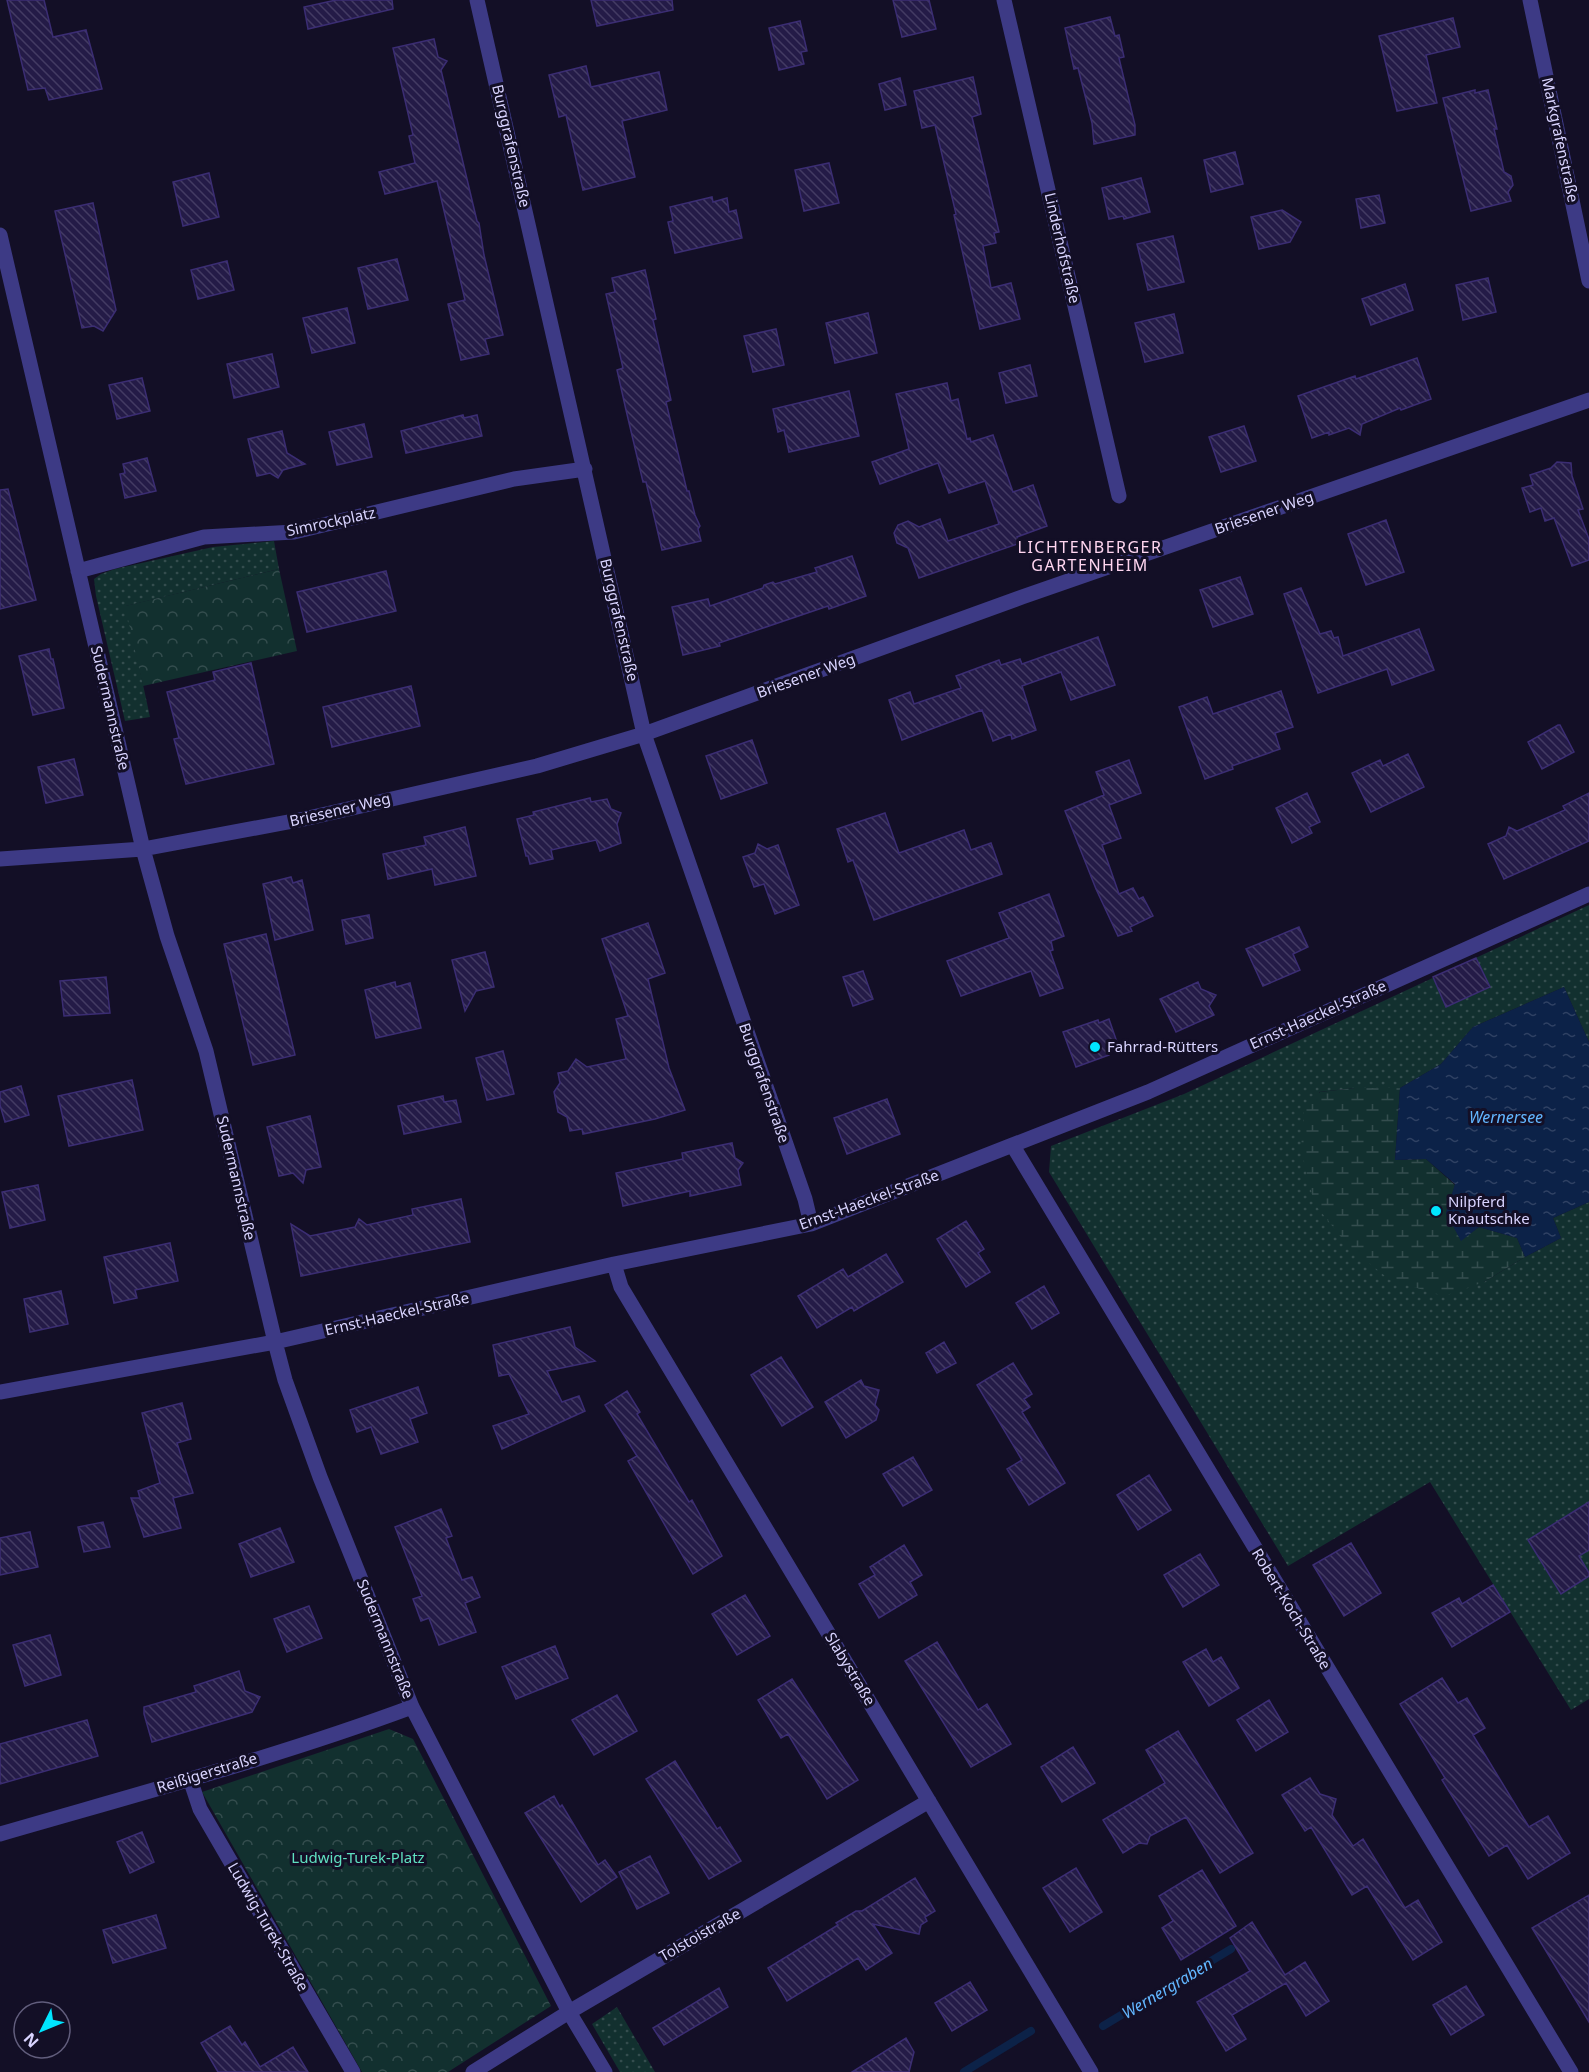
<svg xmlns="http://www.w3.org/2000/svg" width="1589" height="2072" font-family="'Noto Sans',sans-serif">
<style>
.grass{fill:url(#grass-dots)}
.wetland{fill:url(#wetland-marsh)}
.park{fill:url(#park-crowns)}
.water{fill:url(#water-ripples)}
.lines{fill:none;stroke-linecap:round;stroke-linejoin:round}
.stream{stroke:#0c2248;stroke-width:8}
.building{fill:url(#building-back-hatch);stroke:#3b2d73;stroke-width:1.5}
.minor{stroke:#3d3a85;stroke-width:15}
.poi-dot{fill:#00e5ff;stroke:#130f26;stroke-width:2}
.labels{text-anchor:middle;stroke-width:6;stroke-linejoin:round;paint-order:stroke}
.street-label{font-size:15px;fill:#d9d4ff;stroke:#130f26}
.poi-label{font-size:15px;fill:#d9d4ff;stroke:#130f26;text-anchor:start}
.park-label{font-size:15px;fill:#5fe0c0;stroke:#130f26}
.neighbourhood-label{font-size:16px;letter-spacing:1.5px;fill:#ffd6f0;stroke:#130f26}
.water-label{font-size:16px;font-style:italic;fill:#62b6ff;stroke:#130f26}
</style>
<defs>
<pattern id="grass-dots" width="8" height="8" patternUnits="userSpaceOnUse" patternTransform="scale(1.5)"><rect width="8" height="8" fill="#12302f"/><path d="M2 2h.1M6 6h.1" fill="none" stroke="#344d4e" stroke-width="1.8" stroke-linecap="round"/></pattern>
<pattern id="wetland-marsh" width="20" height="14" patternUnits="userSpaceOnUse" patternTransform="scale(1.5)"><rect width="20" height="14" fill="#12302f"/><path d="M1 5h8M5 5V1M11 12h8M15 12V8" fill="none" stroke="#344d4e"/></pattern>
<pattern id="park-crowns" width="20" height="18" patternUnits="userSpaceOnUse" patternTransform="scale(1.5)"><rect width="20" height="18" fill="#12302f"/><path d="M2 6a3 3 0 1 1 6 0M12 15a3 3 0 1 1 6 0" fill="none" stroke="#344d4e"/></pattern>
<pattern id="water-ripples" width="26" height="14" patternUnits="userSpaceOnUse" patternTransform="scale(1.5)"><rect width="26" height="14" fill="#0c2248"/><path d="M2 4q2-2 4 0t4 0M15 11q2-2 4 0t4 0" fill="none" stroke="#2f4163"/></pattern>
<pattern id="building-back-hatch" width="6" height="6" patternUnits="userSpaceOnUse" patternTransform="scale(1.5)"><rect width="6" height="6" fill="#241b47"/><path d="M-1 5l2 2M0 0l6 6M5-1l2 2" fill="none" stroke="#433b63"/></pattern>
</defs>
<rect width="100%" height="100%" fill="#130f26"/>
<path class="grass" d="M274 541 279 569 126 606 150 717 125 721 96 596 94 579 101 574 115 569 213 547Z
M1589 905V1042L1564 987 1473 1027 1441 1064 1400 1088H1355L1319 1092 1484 1282 1525 1257 1561 1238 1553 1218 1589 1202V1699L1571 1710 1430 1482 1288 1566 1049 1172 1051 1146 1184 1094Z
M617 2007 655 2072H620L592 2024Z"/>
<path class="wetland" d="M1355 1088H1400L1395 1160 1426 1159 1455 1185 1446 1213 1461 1240 1479 1227 1517 1238 1525 1257 1484 1282 1444 1296 1390 1280 1348 1246 1314 1203 1301 1149 1304 1111 1320 1092Z"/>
<path class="park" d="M279 569 297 651 143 686 125 606Z
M389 1729 413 1739 551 2006 448 2072H362L202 1792Z"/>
<path class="water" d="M1564 987 1589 1042V1202L1553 1218 1561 1238 1525 1257 1517 1238 1479 1227 1461 1241 1446 1213 1455 1184 1426 1159 1395 1160 1400 1088 1441 1064 1473 1027Z"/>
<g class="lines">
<path class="stream" d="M1103 2026 1231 1949
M964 2072 1031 2031"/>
</g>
<path class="building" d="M7 0H44L53 37 86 30 102 89 49 100 45 88 28 90Z
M336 0H392L393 9 308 29 304 7Z
M591 0H672L673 10 597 26Z
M893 0H929L936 29 902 37Z
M1110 17 1115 36 1119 35 1124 57 1119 58 1135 125V135L1094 144 1092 123 1078 68 1074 69 1065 28Z
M1453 18 1460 47 1426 55 1437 103 1397 111 1379 36Z
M800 21 807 51 801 52 804 64 779 70 769 28Z
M434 39 438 57 447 61 441 70 477 221 479 223 484 255 503 335 485 339 489 354 461 360 448 304 465 300 437 181 385 194 379 172 415 163 409 136 413 135 393 48Z
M586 66 591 87 659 72 667 110 622 121 635 177 583 190 566 115 559 117 549 75Z
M973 77 981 114 972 117 999 232 994 233 996 243 983 246 991 288 1011 283 1020 319 980 329 954 215 956 214 935 125 922 128 914 91Z
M900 78 906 105 885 110 879 84Z
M1475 90V93L1488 90 1497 129H1494L1504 172 1511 176 1513 185 1508 192 1511 201 1471 211 1443 98Z
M1235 152 1243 184 1211 192 1204 160Z
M829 163 839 203 804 211 795 170Z
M209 173 219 217 183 226 173 182Z
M1141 178 1150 212 1124 219 1123 216 1109 219 1102 188Z
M1379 195 1385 223 1361 228 1356 199Z
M712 197 713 202 727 198 729 212 736 210 742 238 675 253 668 222 673 221 670 207Z
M93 203 116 310 103 331 94 326 82 328 55 211Z
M1282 210 1301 222 1290 242 1259 249 1251 217Z
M1173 236 1184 282 1148 290 1137 244Z
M397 259 408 300 368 309 358 268Z
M227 261 234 290 198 299 191 270Z
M645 270 656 319 653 320 671 400 666 402 687 491H689L695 515 700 526 698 529 701 541 662 550 646 482H643L626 410 617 370 623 368 606 294 615 292 612 278Z
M1488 278 1496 312 1463 320 1456 285Z
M1405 284 1413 310 1371 325 1362 299Z
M347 308 355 343 312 353 303 318Z
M868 313 877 353 835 363 826 323Z
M1174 314 1183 353 1145 362 1135 323Z
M776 329 784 365 753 372 744 336Z
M272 354 279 387 234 398 227 364Z
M1417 358 1431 399 1401 410 1400 408 1362 424 1360 435 1349 428 1329 435V432L1312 438 1298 396 1355 376 1356 379Z
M1030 365 1037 396 1006 403 999 373Z
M142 378 150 411 117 419 109 385Z
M947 383 951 401 958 399 967 439 970 438 971 442 993 435 1013 492 1033 485 1047 526 1017 537 1020 543 919 578 908 548 897 543 894 533 898 525 908 521 919 527 940 519 948 541 999 524 985 481 949 493 938 463 880 484 872 462 909 449 896 394Z
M849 391 859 436 789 452 784 430 778 432 773 409Z
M463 415 464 418 477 415 482 436 406 453 401 431Z
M364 424 372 457 337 465 329 432Z
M1244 426 1256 461 1221 472 1209 437Z
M282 431 287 453 305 464 283 470 278 478 270 473 257 476 248 439Z
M147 458 156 491 125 498 120 474 125 473 123 464Z
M1557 462 1571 463 1572 476 1583 509 1578 510 1589 539V560L1572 566 1554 518 1545 521 1541 508 1530 512 1522 488 1533 485 1530 475 1551 468Z
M8 489 36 600 0 609V490Z
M1386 520 1404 572 1366 585 1348 534Z
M852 556 866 596 829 609 828 606 719 643 720 646 683 655 672 607 708 599 710 606 763 588 764 585 773 582 775 584 817 572 815 568Z
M386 571 396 611 307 632 297 592Z
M1240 577 1253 614 1213 627 1200 590Z
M1301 588 1320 634 1331 631 1334 638 1338 637 1343 656 1419 629 1434 670 1392 685 1387 669 1318 693 1284 594Z
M1098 637 1115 685 1071 700 1061 672 1022 686 1036 730 1012 739 1011 734 993 741 982 710 902 740 889 700 910 692 914 704 961 688 956 676 999 660 1001 665 1020 659 1022 664Z
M49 649 51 659H53L64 708 33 715 19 656Z
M251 663 274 764 186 784 174 739 179 738 167 692 215 680 213 672Z
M411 686 420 726 332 747 323 707Z
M1281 691 1293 727 1275 733 1280 749 1232 766 1233 769 1205 779 1179 707 1207 697 1213 714Z
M1558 725H1560L1574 752 1542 769 1528 742Z
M752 740 767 783 721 799 706 756Z
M1408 754 1424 787 1371 812 1352 773 1380 760 1383 766Z
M74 759 83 795 46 803 38 767Z
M1129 760 1141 793 1109 805 1121 838 1102 845 1119 894 1133 888 1139 899 1143 897 1153 916 1130 927 1132 931 1118 936 1096 889 1065 811 1104 795 1096 772Z
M1307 793 1320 822 1309 827 1312 833 1292 843 1276 808Z
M1589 793V841L1504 879 1488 844 1506 836 1509 827 1517 831 1565 810 1563 806Z
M590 798 591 802 607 799 611 809 621 813 617 824 621 843 600 851 596 840 551 850 553 859 530 864 528 856H526L517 819 534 815 533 812Z
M885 813 899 853 964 830 971 850 991 843 1002 874 874 920 853 860 848 862 837 829Z
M465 827 476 876 435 885 432 869 388 879 383 854 426 845 424 837Z
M758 844 767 849 778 845 799 905 775 914 764 884 754 887 743 857 755 853Z
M291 877 293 883 302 880 313 930 275 940 263 884Z
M1049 894 1064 936 1051 941 1053 950 1050 951 1063 988 1040 996 1031 971 961 996 947 961 1009 938 999 913Z
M369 915 373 938 346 944 342 920Z
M648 923 665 973 648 979 669 1068 685 1110 655 1119 583 1134 582 1129 570 1131 567 1117 558 1112 554 1092 560 1083 558 1073 568 1071 576 1059 587 1067 626 1059 616 1019 628 1016 602 939Z
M1299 927 1308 947 1293 954 1300 970 1263 986 1246 949Z
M266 934 295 1055 253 1065 224 944Z
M485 952 494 987 476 991 465 1011 452 960Z
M1476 958 1490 987 1446 1007 1433 977Z
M863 971 873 999 853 1006 843 977Z
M106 977 110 1013 64 1016 60 981Z
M395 982 396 987 410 983 421 1028 376 1038 365 990Z
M1198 982 1201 989 1216 995 1209 1006 1214 1015 1176 1032 1160 999Z
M1109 1019 1119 1048 1108 1052 1109 1055 1076 1067 1063 1032 1098 1020 1099 1023Z
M503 1051 514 1094 487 1100 476 1058Z
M132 1080 143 1130 69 1146 58 1096Z
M21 1086 29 1115 5 1122 0 1105V1092Z
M443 1096 444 1102 456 1100 461 1122 404 1134 398 1106Z
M887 1099 900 1134 847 1154 834 1118Z
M310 1116 321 1167 306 1170 303 1183 293 1173 279 1176 267 1127Z
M732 1143 735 1158 743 1163 738 1170 741 1185 690 1196V1191L623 1206 616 1173 683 1159 682 1153Z
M38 1185 45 1220 10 1228 2 1192Z
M461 1199 470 1242 301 1276 291 1224 310 1236 355 1227 359 1219 367 1225 413 1215 412 1209Z
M966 1221 984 1249 978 1253 990 1272 966 1287 937 1239Z
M170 1243 178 1281 135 1290 137 1298 114 1303 104 1257Z
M886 1254 903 1282 854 1311 852 1307 817 1328 798 1296 843 1269 848 1277Z
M1044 1286 1059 1313 1032 1329 1016 1303Z
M61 1291 68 1324 30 1332 24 1299Z
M570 1327 575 1347 595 1361 547 1371 562 1402 579 1396 585 1411 502 1449 493 1426 529 1414 509 1374 499 1376 493 1345Z
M944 1342 956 1363 937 1373 926 1353Z
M781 1357 813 1407 782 1426 751 1375Z
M1013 1363 1032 1394 1024 1399 1030 1407 1022 1412 1065 1483 1029 1505 1007 1469 1022 1460 977 1385Z
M861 1380 864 1386 879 1390 875 1405 879 1410 876 1420 846 1438 825 1402Z
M418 1387 427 1413 410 1419 418 1442 381 1454 371 1427 357 1432 350 1410Z
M627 1391 640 1412 637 1414 689 1502 692 1500 722 1556 693 1574 628 1461 637 1456 605 1405Z
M182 1403 191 1439 177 1443 193 1493 173 1498 181 1528 144 1537 131 1498H140L138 1491 160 1483 142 1413Z
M913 1457 932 1490 903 1506 883 1474Z
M1149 1475 1171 1510 1138 1530 1117 1495Z
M1589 1502V1550L1579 1556 1589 1573V1576L1561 1594 1528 1540Z
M441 1509 452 1536 446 1538 462 1580 472 1577 480 1597 465 1603 476 1632 439 1645 429 1618 421 1621 413 1599 422 1596 395 1527Z
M103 1522 110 1547 84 1552 78 1527Z
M280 1528 294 1562 251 1577 239 1544Z
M30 1532 38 1567 0 1575V1538Z
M1351 1543 1381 1593 1344 1616 1313 1565Z
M904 1545 922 1575 910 1582 917 1595 879 1618 859 1584 875 1575 870 1567Z
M1200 1554 1219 1585 1183 1607 1164 1575Z
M1493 1585 1510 1612 1452 1647 1432 1613 1459 1598 1462 1604Z
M745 1595 770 1636 737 1655 712 1614Z
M309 1606 322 1638 287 1652 274 1619Z
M50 1635 61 1675 25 1686 13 1645Z
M937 1642 978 1710 987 1704 1011 1744 971 1767 905 1661Z
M555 1646 568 1678 516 1699 502 1667Z
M1206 1649 1213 1662 1221 1657 1239 1688 1209 1706 1183 1662Z
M239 1671 245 1691 260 1697 252 1712 152 1742 144 1714V1707L196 1692 194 1686Z
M1442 1678 1458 1703 1467 1698 1485 1728 1473 1735 1529 1827 1548 1816 1570 1853 1528 1879 1507 1845 1489 1856 1442 1780 1445 1778 1400 1704Z
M792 1679 858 1780 827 1799 788 1734 781 1738 758 1700Z
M617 1695 637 1731 594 1755 572 1720Z
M1269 1700 1288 1732 1256 1751 1237 1720Z
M87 1720 98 1756 0 1784V1744Z
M1178 1731 1253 1853 1220 1873 1186 1817 1150 1836 1147 1844 1139 1843 1123 1853 1103 1820 1165 1783 1146 1750Z
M1073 1747 1095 1783 1062 1802 1041 1767Z
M675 1761 717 1829 720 1827 741 1861 709 1879 646 1779Z
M1310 1778 1320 1794 1336 1799 1332 1815 1353 1846 1363 1839 1405 1908 1418 1900 1442 1942 1413 1960 1367 1886 1352 1895 1311 1827 1305 1831 1282 1795Z
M554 1796 560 1807 562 1805 598 1865 605 1860 617 1877 581 1902 525 1813Z
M142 1832 154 1862 130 1873 117 1842Z
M650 1856 669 1893 637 1909 619 1872Z
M1076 1868 1102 1912 1070 1932 1043 1888Z
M1202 1870 1236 1926 1181 1960 1162 1928 1173 1921 1159 1896Z
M915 1878 935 1911 925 1917 927 1921 921 1925 919 1934 873 1924 892 1953 866 1970 858 1958 787 2001 768 1968 838 1925 836 1923 856 1911H862Z
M1589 1895V2022L1532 1928Z
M156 1915 166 1948 113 1963 103 1930Z
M1252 1922 1285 1975 1305 1962 1329 2001 1306 2016 1286 1983 1232 2015 1246 2039 1226 2051 1197 2002 1250 1971 1230 1938Z
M970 1982 987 2010 952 2031 935 2003Z
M1466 1986 1484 2015 1451 2035 1433 2005Z
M719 1988 728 2007 664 2045 653 2028Z
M230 2026 242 2045 245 2042 260 2067 293 2047 308 2072H218L201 2043Z
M906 2038 914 2052 909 2072H852Z"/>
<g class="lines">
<path class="minor" d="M477 0 644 734 805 1199 811 1224
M1004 0 1119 496
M1530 0 1589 281
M0 235 143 849 167 936 206 1051 275 1342 285 1380 320 1477 412 1707 569 2012 605 2072
M78 571 204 537 294 532 514 479 585 469
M0 859 143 849 304 819 537 766 644 734 1022 597 1589 400
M1013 1146 1571 2072
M614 1264 621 1287 1091 2072
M0 1392 275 1342 614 1264 811 1224 1148 1092 1589 894
M190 1779 200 1809 353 2072
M0 1834C138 1794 277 1757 412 1707
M473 2072 569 2012 929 1801"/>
</g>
<g class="poi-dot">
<circle cx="1095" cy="1047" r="6"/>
<circle cx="1436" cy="1211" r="6"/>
</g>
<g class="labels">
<g class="street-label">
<text transform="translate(1560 140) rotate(78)" y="5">Markgrafenstraße</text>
<text transform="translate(511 146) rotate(77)" y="5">Burggrafenstraße</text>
<text transform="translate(1062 248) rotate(77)" y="5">Linderhofstraße</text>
<text transform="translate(1264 513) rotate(-19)" y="5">Briesener Weg</text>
<text transform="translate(331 522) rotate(-12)" y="5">Simrockplatz</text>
<text transform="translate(619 620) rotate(77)" y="5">Burggrafenstraße</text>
<text transform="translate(806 676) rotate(-20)" y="5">Briesener Weg</text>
<text transform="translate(110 708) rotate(77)" y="5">Sudermannstraße</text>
<text transform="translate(340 810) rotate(-13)" y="5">Briesener Weg</text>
<text transform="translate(1318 1015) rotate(-24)" y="5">Ernst-Haeckel-Straße</text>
<text transform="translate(764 1083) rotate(71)" y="5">Burggrafenstraße</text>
<text transform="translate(236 1178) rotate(77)" y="5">Sudermannstraße</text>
<text transform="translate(869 1200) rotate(-20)" y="5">Ernst-Haeckel-Straße</text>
<text transform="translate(397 1314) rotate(-13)" y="5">Ernst-Haeckel-Straße</text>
<text transform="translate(1291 1609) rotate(59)" y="5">Robert-Koch-Straße</text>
<text transform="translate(385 1639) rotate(68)" y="5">Sudermannstraße</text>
<text transform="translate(850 1669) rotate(59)" y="5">Slabystraße</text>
<text transform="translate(207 1773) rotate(-17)" y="5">Reißigerstraße</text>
<text transform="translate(268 1927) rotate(60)" y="5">Ludwig-Turek-Straße</text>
<text transform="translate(700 1935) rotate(-30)" y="5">Tolstoistraße</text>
</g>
<g class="poi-label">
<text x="1107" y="1052">Fahrrad-Rütters</text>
<text x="1448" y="1207">Nilpferd<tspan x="1448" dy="17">Knautschke</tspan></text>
</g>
<g class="park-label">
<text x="358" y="1863">Ludwig-Turek-Platz</text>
</g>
<g class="neighbourhood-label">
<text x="1090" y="553">LICHTENBERGER<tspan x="1090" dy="18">GARTENHEIM</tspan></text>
</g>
<g class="water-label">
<text x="1506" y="1123">Wernersee</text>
<text transform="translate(1167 1988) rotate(-31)" y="6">Wernergraben</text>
</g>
</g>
<g transform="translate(42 2030) rotate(227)"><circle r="28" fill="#130f26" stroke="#625e7d" stroke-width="1.5"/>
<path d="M0-4.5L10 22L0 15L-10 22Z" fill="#00e5ff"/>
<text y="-9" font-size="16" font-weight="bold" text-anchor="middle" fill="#d9d4ff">N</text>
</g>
</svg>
